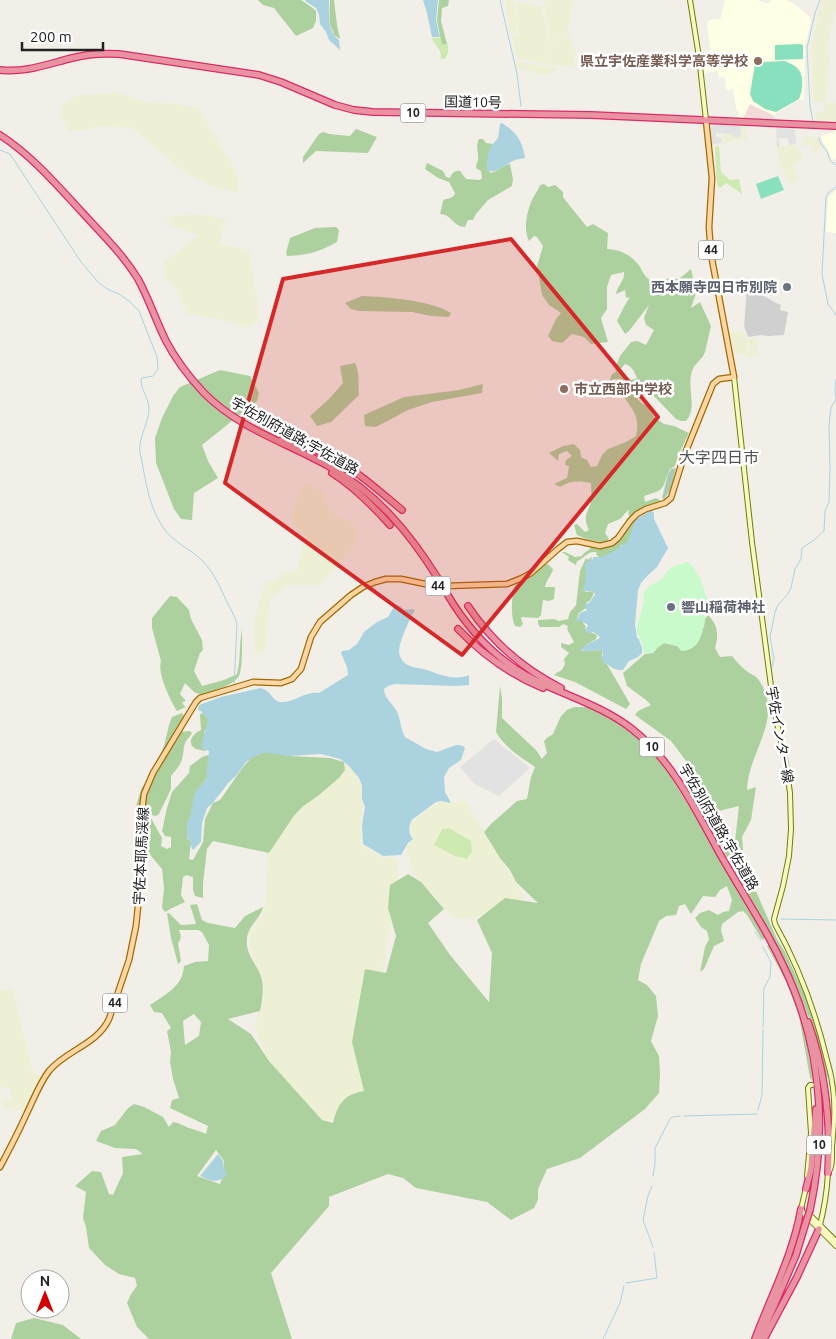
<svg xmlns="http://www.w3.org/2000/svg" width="836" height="1339" font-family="Ubuntu,'Noto Sans JP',sans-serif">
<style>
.commercial{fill:#f2dad9}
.education{fill:#ffffe5}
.religious{fill:#d0d0d0}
.farmland{fill:#eef0d5}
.grass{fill:#cdebb0}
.forest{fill:#add19e;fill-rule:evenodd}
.cemetery{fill:#aacbaf}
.park{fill:#c8facc}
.pitch{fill:#88e0be}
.parking{fill:#e2e2e2}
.water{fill:#aad3df}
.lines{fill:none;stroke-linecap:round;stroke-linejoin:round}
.stream{stroke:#aad3df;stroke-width:1}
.secondary-casing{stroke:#707d05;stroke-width:6}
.primary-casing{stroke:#a06b00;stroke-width:7}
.highway-casing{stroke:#dc2a67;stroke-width:8}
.secondary{stroke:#f7fabf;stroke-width:4}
.primary{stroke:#fcd6a4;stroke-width:4.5}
.highway{stroke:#e892a2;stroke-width:5.5}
.highway-bridge-casing{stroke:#dc2a67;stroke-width:8;stroke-linecap:butt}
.highway-bridge{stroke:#e892a2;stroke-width:5.5}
.marked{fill:#d62828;fill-opacity:0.2;stroke:#d62828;stroke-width:4;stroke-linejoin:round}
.education-dot{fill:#8d6e63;stroke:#fff;stroke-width:2}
.worship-dot{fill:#6b7280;stroke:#fff;stroke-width:2}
.labels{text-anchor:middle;stroke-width:5;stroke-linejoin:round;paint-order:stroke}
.shield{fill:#fff;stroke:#646464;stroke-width:1}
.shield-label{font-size:12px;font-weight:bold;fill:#222}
.education-label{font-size:14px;font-weight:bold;fill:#785e54;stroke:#fff;text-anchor:end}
.street-label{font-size:14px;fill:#222;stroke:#fff}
.worship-label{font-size:14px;font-weight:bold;fill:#5b616d;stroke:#fff;text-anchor:end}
.quarter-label{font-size:16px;fill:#555;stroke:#fff}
</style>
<rect width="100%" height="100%" fill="#f2efe9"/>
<path class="commercial" d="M750 104 773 115 774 121 743 119Z"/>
<path class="education" d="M725 0H757L766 3H769L771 0H786L796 5 811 18V23L805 46 804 100H799L773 115 750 104 743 119H737L739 114 736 108 733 89 726 90 725 77 719 78 718 71 704 73 703 67 712 63 707 23 709 20 720 19 721 17Z
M834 130H836V158L833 160 831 158 828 150 822 141 821 136 830 133 834 134Z
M836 190V233L826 232 828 198Z"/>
<path class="religious" d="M747 288 752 289 759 294 766 297 776 303 781 305 780 310 788 312 784 335 768 336 761 335 748 337 744 326Z"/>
<path class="farmland" d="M505 0H514L517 15 516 34 510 32 511 29 509 28Z
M543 0H575L574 3 570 2 573 3 570 14 568 35 558 38 556 40 569 36 576 52 573 68 562 65H552L550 58 551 65H548L518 58 515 55 511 34 521 36H518V13L516 2 543 6V14L547 26V34L549 41H548V44L551 55 549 42 556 41H549L548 25 545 16V6Z
M823 0H836V9L829 36 827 53 830 54 826 101 813 103 811 47 819 10Z
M514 60 532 64 559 68 555 72 546 74 537 73 516 68Z
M118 93 146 102 175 104 198 108 232 164 239 180V193L210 186 185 172 132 128 101 126 89 129 69 131 59 115 62 105 77 95Z
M824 102 836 103V123H817L814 112 824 111Z
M741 126H746L747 139 721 143 722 134H733L740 137Z
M817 136 822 147 816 149 817 153 813 152 811 145 801 146 804 137Z
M795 144 801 153 802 161 793 164 799 180 789 184 779 163 777 147Z
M198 214 226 219 221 235V242L225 245 249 250 258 305 259 321 246 328 223 320 188 314 177 292 165 275 164 262 199 235 173 226 165 217Z
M729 331 744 332 748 342 745 355 734 353Z
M755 337H757L758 339 757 354H753L751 359 746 358 750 344 749 339Z
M305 482 324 493 328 506 336 517 350 521 358 530 356 543 321 585H288L270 599 265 651 255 654 254 622 264 585 284 574 296 570 306 536 291 522 296 501Z
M347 764 354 771 361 787 363 806 361 845 383 857 397 859 398 875 364 1093 332 1119 318 1125 275 1079 254 1025 264 999 263 979 254 961 249 944 251 929 263 915 265 907 268 851 297 809Z
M465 800 525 898 519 906 467 919 452 917 412 871 406 848 413 840 410 827 412 822 432 806 440 802H455Z
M13 988 32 1070 42 1077 25 1111 3 1108 2 1099H12L10 1088 3 1089 4 1086H0V991Z"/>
<path class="grass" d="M431 38H441L442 45 448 44V53L445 59H441L440 51Z
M719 146 721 172 730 180 739 179 742 194 726 183 720 188 717 185 715 147Z
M449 828 471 841 472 852 467 859 455 856 434 845 442 829Z"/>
<path class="forest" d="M258 0H301L310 6 316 11V21L313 28 296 36 274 8 263 5Z
M330 0H334L337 25 340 39 334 35C334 32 332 30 331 27 328 19 330 8 330 0Z
M439 0H449L448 6 442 8 441 21 447 44 442 45 437 20Z
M356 129 377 137 368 153 316 151 303 163V157L319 134 323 132 329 134 350 136Z
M479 139H483L486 143 493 144 487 163V170L491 173C498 171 503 165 510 164L513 179 512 186 488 200 476 214 473 220H468L465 227C453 227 453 215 440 214L443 201 445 199C449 199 454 197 455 193L449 182 438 178 425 169 427 163 443 171 446 177 450 178C452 173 455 170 460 171L466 179 480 180 482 178 481 171 476 168C476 165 477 163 478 160 479 152 475 147 479 139Z
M544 184 548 187 555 185 563 192V197L566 201 587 227 593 224 608 233 607 249C619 250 628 253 636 262 643 268 643 280 655 281 659 282 663 279 667 279 670 278 675 279 679 279L691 269 696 293 691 308 700 302 711 326 705 352C702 361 693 363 691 375 688 391 697 408 686 421H681L676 419 651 393 636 397 641 403 647 406 655 418 664 424 674 426 689 433 678 456 675 466 670 469C661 488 668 489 644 496L645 502 656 498 663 502 638 510 637 517 628 543 626 546 621 545 620 550 605 556 602 558 597 556 596 552C587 551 585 558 577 561L576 565 568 560 569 557 562 552H565L575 557 582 556 584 553 590 549 591 546 604 547 610 546 631 518C628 516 628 512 629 509L620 519 608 524 605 533 609 539 605 543 586 539 577 535 574 525 577 524 585 532 589 530C581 513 590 513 591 499 592 494 591 488 591 483 580 481 570 480 560 487L554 484 567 478 569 466 565 465 566 460 572 456 567 451 559 454 558 461 549 453 563 446 574 444 580 450 581 457 587 460 591 467 597 466 602 455 608 449 626 442 636 436C640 417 634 412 624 397L629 394 627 386 628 381 637 378C634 371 632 366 625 364L620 370 624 375V391L622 394 621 392 619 379H613L610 382H609L612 374 616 372 615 369 620 356 631 342 637 341 646 345 654 330 646 325 644 318 649 305 629 331 625 334 617 321 625 305 630 297 626 298 625 290 616 294C617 286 625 281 624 272L611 275 607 287V309L601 318 608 342 591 344 584 337 572 334 562 343 552 341 548 336 556 319 561 313 549 305 542 295 537 266 543 246 537 237 534 236 529 241C523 229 527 211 532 200 534 195 538 191 540 185Z
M336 227 339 230 337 242C318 252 310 255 287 256L286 253 290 238 315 228Z
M362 296C387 297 430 300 451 313L449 317 431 316 412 312 358 311 351 309 345 303Z
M355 363C360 373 358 383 359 395L331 422 317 426 310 416 329 399 343 383 340 366Z
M220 370 250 376 259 393 257 401 202 445 208 461 218 478 194 493 192 520 181 519 174 509 156 463 155 438 162 418 173 396 180 387Z
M483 384 482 393 432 402 408 410 376 427 365 426 364 415 404 397 459 390Z
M591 557 592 558 586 566 588 576 585 592 594 591C593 596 591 601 586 603V608L579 613 577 619 582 621 586 627 585 628 586 630 597 635 596 639 586 645 581 651 602 650V655L601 658 604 659 630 704 626 709 575 682 554 675 558 672 562 670 565 664 564 659 569 653 561 647V643L569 645 574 642 567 629 568 626 563 624 559 627H540L538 624V620L554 619 559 621 568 619 570 612 576 605 580 571 586 558 588 560Z
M548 564 553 569C552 575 546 580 545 587H555L554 599 549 601 543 600 541 615 538 618 522 617 521 618 523 624 520 627 515 626C510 616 512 598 514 587L517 583 528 578 544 565Z
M170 596 177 597 189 610 191 619 202 640 203 650 200 653 194 671 202 686 224 680 237 674C241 659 239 644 242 629 242 639 243 667 239 676 233 686 211 692 201 695L194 692 185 683 180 694 186 701 182 702 184 706 186 707 177 711C170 700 157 673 161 661L152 628V618Z
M708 615C718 625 719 635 715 648L720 657 732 656C737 662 742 668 748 672 752 675 755 675 758 679 786 717 748 751 747 790L756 787 751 820 742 837 744 861 735 841 739 806 715 812 696 774 671 741 635 715 638 711 651 705 646 700 627 686 623 673 645 654 653 653 657 648 664 643 677 646 682 651 704 627 705 619Z
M500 686 502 698V718L536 750 542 759 547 753 544 741 547 738 553 734 561 716 567 710 574 707H591L612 719 640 740 664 765 704 831 758 924 765 937 764 940 761 938 747 915 743 911 738 912 722 924 721 930 724 941 714 946 704 969 700 972 705 947 709 939 707 931 701 927 695 918 700 913 709 910 718 915 723 912 729 911 732 900 727 886 720 890 715 897 703 896 691 914 685 904 679 906 676 915 666 916 659 921 641 964 638 980 647 985 656 996 658 1016 651 1041 659 1056 660 1074 659 1093 645 1109 580 1158 547 1169 538 1189V1200L534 1208 511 1220 487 1202 416 1188 403 1178 388 1174 329 1197V1206L271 1273 292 1339H149L137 1327 127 1303 131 1294 137 1286 135 1278 119 1274 105 1265 89 1248 86 1227 83 1218 86 1192 75 1186 92 1171 101 1172 109 1194 113 1195 123 1173 122 1157 143 1154 136 1149 115 1148 96 1141 101 1131 115 1125 128 1108 134 1104 144 1107 163 1117 169 1127 173 1122C180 1123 183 1126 189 1128 195 1130 200 1131 206 1134L208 1126 170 1108 172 1100 179 1098 173 1079 170 1062 171 1052 167 1031 171 1028 162 1013 154 1012 150 1005C165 995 183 986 184 966L195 962 208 961 209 945 202 932 198 930H179C181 936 182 938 178 943L181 961 178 964 171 938 167 913H169L181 925 196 924 190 905 197 904 202 920 208 923 235 928 245 916 263 907C260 921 245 926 247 945 248 958 260 968 262 980 264 990 262 1002 260 1011L228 1019 251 1034 269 1061 322 1120 333 1123C338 1104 343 1095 364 1091L352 1042 365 969 386 973 396 936 388 908 390 885 408 874 421 882 444 909 428 923 450 955 489 1002 492 953 477 920 505 898 538 903 516 882 510 870 500 858 484 832 491 824 517 801 527 799 531 777 535 767C521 757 505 748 496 732ZM194 1014 201 1022 199 1036 185 1045 183 1021ZM216 1150 224 1161 223 1176 220 1184 197 1176Z
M182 713 184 716 163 753 156 765 164 746 169 725 172 717Z
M201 713 210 717V724L204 732 208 742V748L205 751C202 750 199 750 196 749 185 743 194 733 201 730L200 715Z
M190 731 192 733C190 737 187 739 185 743 183 748 184 753 182 759 180 766 175 771 171 776V789L159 814 156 816 151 815 152 820 162 838 161 846 167 849 171 847V837L165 836 162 831 167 808 172 792 189 773 190 766 202 757 208 755 211 759 207 778 195 795 192 814 188 822 187 838 191 842 189 859 193 860 203 842 205 819 213 803 220 800 243 767 252 757 262 753H276L289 756 330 758 344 762 345 770 339 778 319 795 302 807 293 817 269 853 213 841 207 849 203 884V898L195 896 193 890V877L186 875 183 877 181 895 185 902 172 908 165 912 162 908 164 888 162 869 152 857 146 847 144 839 142 821 136 806 142 787 150 781 179 732Z
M712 824 735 852 755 889 777 939 785 952 804 993 818 1035 828 1076 826 1079 819 1050 811 1023 796 986 757 910 711 829Z
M769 944C779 963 790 983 797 1004 805 1029 809 1055 813 1081L810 1078 799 1016 786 981 767 946Z
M34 1318 63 1325 81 1339H11L16 1323Z"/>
<path class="cemetery" d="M676 468C673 479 672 490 664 499L662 498 668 474 671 469Z"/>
<path class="park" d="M688 562C698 570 701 581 705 593 706 596 708 600 708 604 708 607 706 609 706 612 703 627 703 650 682 651L677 646 664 643 657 648 653 653H644L642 642 637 633V627L644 601 643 594 648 587 662 579 669 569 677 565Z"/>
<path class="pitch" d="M800 44 803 45V59L775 60V45Z
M785 61C788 63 793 64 796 67 805 74 803 90 799 99L776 112 765 109 753 101 750 94 755 64 760 62Z
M778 176 784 190 761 199 756 184Z"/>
<path class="parking" d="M716 125 741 126 740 137H733V134L716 133V137L721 138V143L711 145 710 130 712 127Z
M776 127 794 128 797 143 789 145 788 138H779V147H777Z
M494 739 530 768 499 796 473 783 460 767Z"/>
<path class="water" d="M306 0H329C329 14 327 31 339 40L340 50 329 40 326 32 320 24 319 15 316 8 305 1Z
M423 0H438L436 20 440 37H432L427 13Z
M502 123C517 133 522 140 525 158 521 159 517 159 513 161 503 165 499 173 487 171V163L489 151 492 145 498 138 500 124Z
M651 510 654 513V519L668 548 657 567 648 575 641 583 638 590 635 624 637 638 639 639 640 643 642 647V653L638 657 629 661 623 670C617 670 611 669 608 664H604L603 660 600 658 603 655 602 651C594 648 588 653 581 650L582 647H584L586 645 600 638 598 635 593 632 589 633 585 632V631L588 625 581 621H574L578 618 580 613 587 610 585 607V604L589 603 595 594 593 591H583L586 578 585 564 588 561 593 559V557H602L611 553 626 543 629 540 635 520Z
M395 605 400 606 405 610 412 609 415 610 412 615C408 624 396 647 400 656 404 668 417 667 427 670 441 675 454 681 469 675V685L455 686 395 684 388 686 384 689C384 698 392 703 396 710 401 718 400 729 405 737L426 749 437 752 456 745C459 745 463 745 465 748L461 760 449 768 444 777 445 792 451 803 441 801 436 802 413 819C408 825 408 833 413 839L408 843 401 855 383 856 363 844 362 825 365 807 362 799V786L359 778 348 765 340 759 321 754 288 756 271 753H263L254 757 246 762 236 776 229 782 212 804 207 808 202 823 201 842 193 850 190 844 191 842 187 837V821L190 818 193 800 196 791 206 780 209 751 201 748 208 720 201 711 198 710 199 705 221 697 260 688C272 690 272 703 283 702 296 702 304 691 319 693L348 675 347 667 341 653 342 651 349 650 357 644 364 632 377 622 388 617Z
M218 1154 223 1161 224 1169 227 1175C218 1184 211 1181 200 1176Z"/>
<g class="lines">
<path class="stream" d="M500 0 517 74 521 106
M813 122 810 106 807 48 815 13 820 0
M819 138C820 144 823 146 826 150 831 158 826 159 836 165
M0 150 10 154 12 157 81 262 98 282 107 289 119 294 130 302 139 311 157 357 158 369 153 376 142 378 141 380C141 390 149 398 149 409 149 421 141 433 140 446 139 450 140 453 141 457 146 482 149 508 164 529 173 541 186 547 197 556 211 567 219 584 226 600 230 608 235 616 237 624L234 686
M836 187 828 193 826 197 822 274 828 304 836 315
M772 667 774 659 770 637 775 612 778 605 788 594 791 588 795 569 801 559 802 548 814 540 824 531 825 511 829 502 830 469 829 425 831 408 836 399 835 391 836 379
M781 919 836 920
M755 932 761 940
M763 947 771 962 770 977 764 988 763 1027
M758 1110 762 1095 763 1030
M684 1116 757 1114
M653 1176 655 1164V1148L670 1119 672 1117 680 1116
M652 1186 648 1196 643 1220 653 1247
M626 1283 657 1278 654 1252
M603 1339 620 1303 624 1286"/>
<defs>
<path id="secondary" d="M690 0 699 57 706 120
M734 377 752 542 774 709 786 764 790 793 791 829 789 856 783 886 774 919 775 924C799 967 814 1007 826 1056 828 1065 831 1073 832 1082 836 1104 834 1126 832 1147 832 1155 833 1167 828 1173 827 1192 824 1210 819 1229
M807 1176 811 1133 808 1088 810 1085H812
M806 1188 801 1209 805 1215 836 1246
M808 1213 836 1241"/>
<path id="primary" d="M0 1167C9 1150 18 1133 26 1115 33 1101 39 1084 49 1071 66 1050 97 1045 109 1019L129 960 136 926 141 877 142 844 141 818 144 794 153 773 196 702 200 698 253 682 281 683 292 679 301 669 311 637 320 622 351 595 363 587 375 582 386 579H401L430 585 445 586 507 584 522 578 531 573 558 549 567 542 577 541 600 546 612 543 618 538 630 521 637 514 646 509 665 503 671 498 684 456 713 384 719 379 734 377 711 254 709 227 712 178 706 120"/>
<path id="highway" d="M0 70C25 73 48 64 72 58 87 54 103 53 119 54L259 75 281 82 335 105 354 110 373 112 591 115 836 126
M0 135C31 155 55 183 80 210 100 232 122 253 138 279 149 299 156 321 166 341 176 360 189 377 204 393 241 430 286 442 330 467 376 493 409 532 437 577
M281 440C295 444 309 447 322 453 352 466 377 489 402 510
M332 473C354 487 373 506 390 525
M446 592C469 632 501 665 543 684 573 698 605 708 632 729 673 761 695 809 720 854 745 898 775 942 794 990 822 1060 826 1136 810 1210
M468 606C492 642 523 669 561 688
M458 629C483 655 509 674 543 688
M808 1022C825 1070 831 1122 828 1173
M806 1189 811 1169 816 1109
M755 1339C771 1296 793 1255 801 1209
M759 1339 774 1306 796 1255 806 1222
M764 1339 797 1277 819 1229"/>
</defs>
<use href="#secondary" class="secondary-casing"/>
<use href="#primary" class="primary-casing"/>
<use href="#highway" class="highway-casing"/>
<use href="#secondary" class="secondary"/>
<use href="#primary" class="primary"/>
<use href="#highway" class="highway"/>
<defs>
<path id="highway-bridge" d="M437 577 446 592
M806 1222 810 1210"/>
</defs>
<use href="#highway-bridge" class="highway-bridge-casing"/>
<use href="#highway-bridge" class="highway-bridge"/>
</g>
<path class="marked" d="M511 239 658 417 462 655 225 483 283 279Z"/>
<g class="education-dot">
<circle cx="758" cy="61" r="5"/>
<circle cx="564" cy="389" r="5"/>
</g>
<g class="worship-dot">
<circle cx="787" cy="287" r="5"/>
<circle cx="671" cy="607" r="5"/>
</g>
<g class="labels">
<g class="shield">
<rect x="400.5" y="103.5" width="25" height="19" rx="4"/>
<rect x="698.5" y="240.5" width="25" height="19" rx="4"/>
<rect x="425.5" y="576.5" width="25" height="19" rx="4"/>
<rect x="639.5" y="737.5" width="25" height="19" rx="4"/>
<rect x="102.5" y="993.5" width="25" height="19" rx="4"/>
<rect x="806.5" y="1135.5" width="25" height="19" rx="4"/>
</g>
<g class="shield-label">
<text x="413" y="117">10</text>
<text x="711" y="254">44</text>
<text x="438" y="590">44</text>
<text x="652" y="751">10</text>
<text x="115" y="1007">44</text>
<text x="819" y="1149">10</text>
</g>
<g class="education-label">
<text x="748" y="66">県立宇佐産業科学高等学校</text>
<text x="574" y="394" text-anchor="start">市立西部中学校</text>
</g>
<g class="street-label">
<text transform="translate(473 102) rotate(1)" y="5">国道10号</text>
<text transform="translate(295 436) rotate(29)" y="5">宇佐別府道路;宇佐道路</text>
<text transform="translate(780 735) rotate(80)" y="5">宇佐インター線</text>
<text transform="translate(719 827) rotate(60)" y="5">宇佐別府道路;宇佐道路</text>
<text transform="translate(141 856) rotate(-87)" y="5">宇佐本耶馬渓線</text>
</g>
<g class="worship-label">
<text x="777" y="292">西本願寺四日市別院</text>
<text x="681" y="612" text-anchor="start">響山稲荷神社</text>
</g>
<g class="quarter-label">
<text x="719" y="463">大字四日市</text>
</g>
</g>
<g transform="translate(45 1294)"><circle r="24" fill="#ffffff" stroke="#a7a7a7"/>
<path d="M0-4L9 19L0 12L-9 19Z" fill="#d40000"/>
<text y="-8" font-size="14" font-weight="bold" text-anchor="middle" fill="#222222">N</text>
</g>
<path d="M22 42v8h81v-8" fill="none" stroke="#222222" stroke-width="2.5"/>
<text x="30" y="42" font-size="15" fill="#222222" stroke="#ffffff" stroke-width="4" paint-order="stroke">200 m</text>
</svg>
